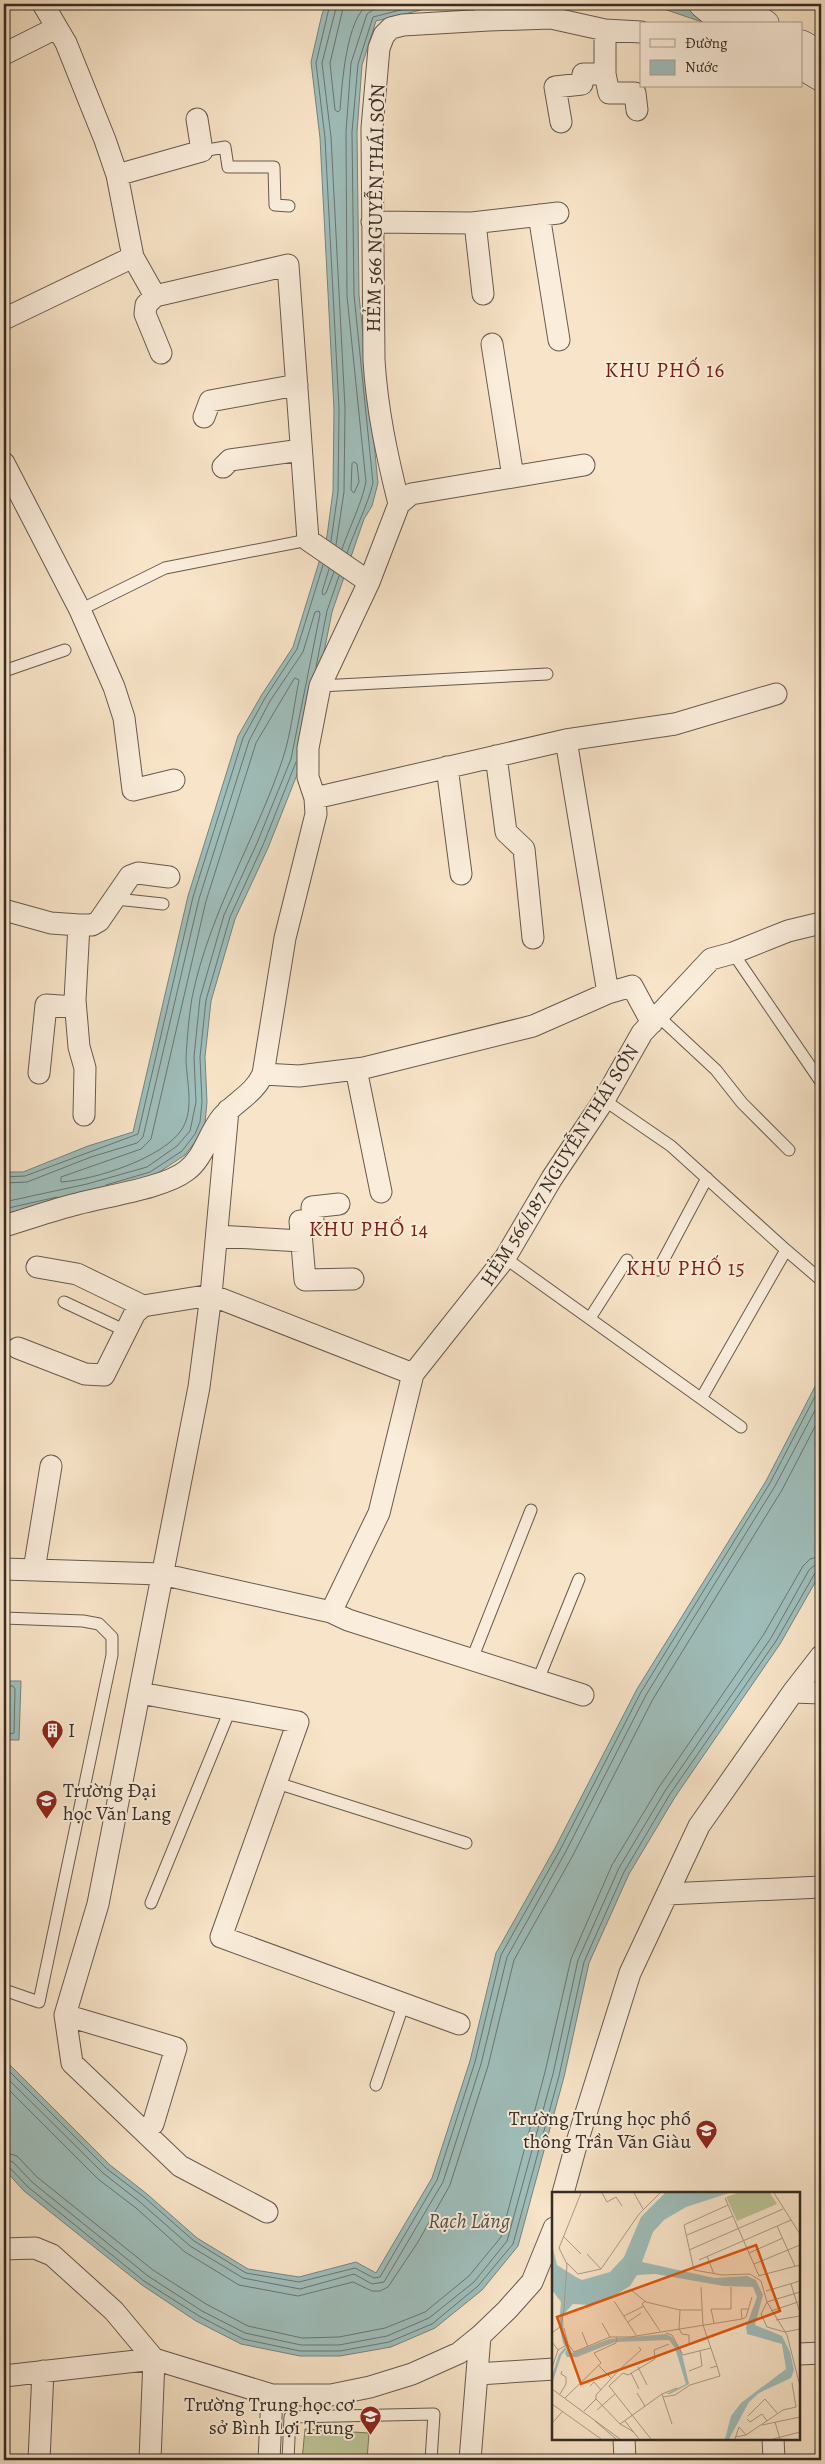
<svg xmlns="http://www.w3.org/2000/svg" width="825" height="2464" font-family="Alegreya,serif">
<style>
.green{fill:#bcc497;stroke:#79785e}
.water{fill:#9fbebb;stroke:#75847f}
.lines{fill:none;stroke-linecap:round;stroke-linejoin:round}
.shore{stroke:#6a7570;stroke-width:1}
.service-casing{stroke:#665a4e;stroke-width:13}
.minor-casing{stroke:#665a4e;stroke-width:23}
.secondary-casing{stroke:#362c25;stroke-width:29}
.service{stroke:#faeddb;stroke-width:11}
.minor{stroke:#faeddb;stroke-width:21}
.secondary{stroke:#faeddb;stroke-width:28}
.labels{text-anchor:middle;stroke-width:4;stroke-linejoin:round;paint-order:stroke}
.street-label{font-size:20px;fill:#362c25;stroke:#faeddb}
.poi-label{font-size:20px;fill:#362c25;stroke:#faeddb;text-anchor:start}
.neighbourhood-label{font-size:21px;letter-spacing:1px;fill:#7a1f14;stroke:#faeddb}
.water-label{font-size:21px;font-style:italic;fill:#50504a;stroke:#faeddb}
.inset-river{fill:none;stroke:#9fbebb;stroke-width:2.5}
.inset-road{fill:none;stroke:#aa9a87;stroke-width:1}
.view{fill:#df570d;fill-opacity:0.15;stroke:#df570d;stroke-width:2.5}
.inset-edge{fill:none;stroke:#362c25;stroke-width:2.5}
</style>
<rect width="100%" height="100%" fill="#f8e4c8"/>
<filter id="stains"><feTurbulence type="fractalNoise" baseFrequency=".004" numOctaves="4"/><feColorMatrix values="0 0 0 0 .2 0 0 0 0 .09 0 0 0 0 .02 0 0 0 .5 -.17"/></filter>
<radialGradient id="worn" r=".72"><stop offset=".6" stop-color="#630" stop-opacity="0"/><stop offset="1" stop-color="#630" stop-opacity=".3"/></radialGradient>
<path class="green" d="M305 2429 369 2433 367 2460H302Z"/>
<path class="water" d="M326 4H471L462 8 425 9 376 21 362 65 357 132 359 295 378 483 372 506 364 519 332 612 302 762 268 848 235 919 211 1001 205 1057 207 1102 205 1123 199 1137 185 1155 152 1177 90 1195 4 1214V1172H23L88 1146 133 1132 188 896 238 736 261 696 293 647 327 536 333 491 334 409 320 138 311 62 322 14Z
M649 4H746L780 24H708Z
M821 1375V1572L780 1644 675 1797 629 1874 589 1963 564 2077 518 2246 482 2290 435 2328 391 2347 340 2356H300L241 2344 196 2321 142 2285 24 2191 4 2169V2059L110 2165 147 2194 197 2238 248 2269 299 2277 356 2262 376 2273 432 2178 470 2061 496 1953 555 1848 637 1689 766 1481Z
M4 1681H21L19 1740H4Z"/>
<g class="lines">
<path class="shore" d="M330 4 316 63 325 138 339 409 338 492 331 541
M344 4 330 63 335 110 338 112 340 110C342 85 346 17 369 4
M354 462 357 464 359 482 354 493 351 490 352 464Z
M336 545 344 492 345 408 331 137 322 63 337 4
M342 549C350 526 361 505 366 482L347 296 346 132 351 63 367 14 373 10 398 4
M347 553C355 529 367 507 373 483L354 295 352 132 358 64 373 17 424 4
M329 569 322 592 323 595 326 593 334 572
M316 667 327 611 339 576
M295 678 299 680C294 705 291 733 283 758 256 839 209 913 192 998 189 1016 187 1039 186 1058 186 1079 195 1109 182 1129 164 1158 94 1180 61 1182V1177L141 1149 151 1139 206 901 256 743Z
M4 1177 25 1176 138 1134 193 897 243 738 265 698 297 649 323 565
M4 1183 27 1182 91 1157 137 1143 143 1137 199 899 249 741 270 701 303 652 315 612 319 611 320 614 291 759 257 843 224 915 200 998 194 1057 196 1102 190 1131 177 1146 147 1167 87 1184 4 1202
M106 1185 150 1172 182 1151 195 1134 200 1122 202 1102 200 1057 206 1000 230 917 263 845 296 762
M4 1209 57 1197
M4 1686H13L15 1689 14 1733 4 1735
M4 2066 107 2169 144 2197 194 2241 246 2273 299 2282 355 2268 374 2278 380 2277 437 2180 475 2062 501 1955 560 1850 641 1692 770 1483 821 1385
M4 2075 103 2173 140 2202 190 2246 243 2278 300 2289 354 2274 372 2284 384 2282 443 2182 481 2064 507 1957 565 1853 646 1695 775 1486 821 1399
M4 2085 98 2179 136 2208 185 2252 239 2285 298 2296 353 2282 372 2291H380L388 2287 418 2242 450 2185 488 2066 514 1960 572 1857 653 1699 782 1490 821 1415
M4 2152 17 2156 37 2177 153 2270 206 2304 248 2326 302 2338 339 2337 385 2328 425 2312 469 2276 501 2237 545 2072 571 1959 612 1865 659 1787 764 1634 803 1566 810 1559 821 1556
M4 2160 13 2162 32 2182 148 2276 202 2311 245 2333 301 2345H339L387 2336 429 2318 474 2282 507 2241 553 2074 578 1960 619 1868 665 1791 771 1638 809 1570 815 1565 821 1564
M4 2166 9 2167 28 2187 144 2281 199 2316 243 2339 300 2351H340L389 2342 432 2324 478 2286 513 2244 559 2076 584 1962 624 1872 670 1794 776 1641 815 1573 821 1570"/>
<defs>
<path id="service" d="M202 151 225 147 228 167H274L275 205 289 206
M80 610 165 568 308 540
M4 671 65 650
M320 686 547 674
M116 899 163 904
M733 953 821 1082
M658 1016 716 1070 742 1103 789 1150
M604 1100 671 1146 786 1250 702 1397
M786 1250 821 1280
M505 1258 741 1427
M658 1270 707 1178
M64 1302 126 1331
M590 1318 627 1260
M4 1618 83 1621 99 1624 112 1637V1655L39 2002 4 1990
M472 1659 531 1510
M538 1680 579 1579
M277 1783 466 1843
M151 1903 230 1710
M376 2085 404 2003
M288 2460 290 2417 434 2414 431 2460"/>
<path id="minor" d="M43 4 66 43 105 140 117 175 133 257 155 296 288 265 308 540 369 582
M489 20 551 18 605 30 641 32
M4 54 56 28
M605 74V30
M561 122 555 87 582 84 583 74H605L609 93H635L637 110
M117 175 202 151 197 119
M539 215 559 340
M372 222 472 223 558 213
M475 223 483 294
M155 296 146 305 145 314 161 353
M4 319 133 257
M492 344 513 477
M204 417 210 401 297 385
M4 463 80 610 114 687 124 718 133 790 174 780
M223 467 230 460 301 450
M399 504C387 456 377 410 374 360L372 128 379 48 384 35 391 28 403 25 489 20 484 4
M566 740 608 993
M496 756 506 832 524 849 533 938
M447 767 461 874
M315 798 566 740 675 724 776 694
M4 910 51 923 79 925 75 1000 79 1047 85 1068 84 1115
M79 925H92L99 921 130 876 138 873 169 877
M356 1069 381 1192
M39 1073 46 1005 75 1007
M263 1074 299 1076 364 1068 533 1026 608 993 632 986 652 1023
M228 1110 211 1295 199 1387 98 1904 65 2015 72 2063 180 2166 267 2212
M339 1204 312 1207 313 1220 300 1221 305 1280 353 1279
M4 1226C28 1219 52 1210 77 1204 106 1196 164 1188 186 1171 204 1158 208 1134 222 1117 236 1101 254 1094 263 1074L285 938 316 814 315 798 308 777V748L320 686 369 582 399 504 411 494 584 465
M217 1236 301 1241
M37 1267 77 1274 143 1306
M18 1348 85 1374 104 1375 135 1313 143 1306 211 1295 413 1374
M4 1569 161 1574 331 1612 348 1620 583 1695
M34 1570 51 1466
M331 1612 379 1513 413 1374 505 1258 552 1178 604 1100 642 1033 711 959 733 953 788 931 821 923
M793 1692 821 1656
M140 1693 298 1722 221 1937 459 2024
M667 1894 821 1887
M65 2015 176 2048 153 2124
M563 2193 577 2142 630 1973 699 1826 793 1692 821 1693
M4 2249 35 2248 52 2255 114 2311 154 2359
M799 2354 821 2353
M478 2374 554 2369
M4 2376 154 2359 272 2395H331L370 2387 412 2374 459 2353 480 2336 507 2310 532 2282 554 2228
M624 2438 625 2460
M773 2438 774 2460
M39 2460 43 2371
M150 2460 154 2359
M269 2460 272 2395
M470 2460 480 2336"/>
<path id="secondary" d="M703 4 727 24
M731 4 765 24
M801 44 821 55
M801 65 821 77"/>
</defs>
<use href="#service" class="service-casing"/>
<use href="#minor" class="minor-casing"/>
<use href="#secondary" class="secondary-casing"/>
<use href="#service" class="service"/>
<use href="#minor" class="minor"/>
<use href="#secondary" class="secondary"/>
</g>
<defs>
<symbol id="building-pin" viewBox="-11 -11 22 30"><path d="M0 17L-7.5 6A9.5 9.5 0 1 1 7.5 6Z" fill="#8f2418" stroke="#faeddb"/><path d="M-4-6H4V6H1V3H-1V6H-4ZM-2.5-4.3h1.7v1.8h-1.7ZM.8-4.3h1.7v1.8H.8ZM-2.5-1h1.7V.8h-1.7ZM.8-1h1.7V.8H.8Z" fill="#fff"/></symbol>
<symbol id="university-pin" viewBox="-11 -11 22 30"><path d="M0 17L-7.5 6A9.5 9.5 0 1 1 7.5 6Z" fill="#8f2418" stroke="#faeddb"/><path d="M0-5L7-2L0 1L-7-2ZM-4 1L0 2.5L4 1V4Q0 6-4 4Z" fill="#fff"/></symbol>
<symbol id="school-pin" viewBox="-11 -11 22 30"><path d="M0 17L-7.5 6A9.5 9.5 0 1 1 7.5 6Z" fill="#8f2418" stroke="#faeddb"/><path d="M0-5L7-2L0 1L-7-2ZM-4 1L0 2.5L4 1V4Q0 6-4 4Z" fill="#fff"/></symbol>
</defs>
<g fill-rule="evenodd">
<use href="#building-pin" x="40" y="1718" width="25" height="34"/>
<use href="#university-pin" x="34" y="1788" width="25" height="34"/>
<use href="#school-pin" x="694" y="2118" width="25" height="34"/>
<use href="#school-pin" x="358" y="2404" width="25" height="34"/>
</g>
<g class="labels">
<g class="street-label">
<text transform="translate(375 208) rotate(-89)" y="7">HẺM 566 NGUYỄN THÁI SƠN</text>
<text transform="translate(559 1165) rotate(-58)" y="7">HẺM 566/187 NGUYỄN THÁI SƠN</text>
</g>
<g class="poi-label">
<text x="68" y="1737">I</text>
<text x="63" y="1797">Trường Đại<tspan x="63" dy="23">học Văn Lang</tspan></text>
<text x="691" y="2125" text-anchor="end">Trường Trung học phổ<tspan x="691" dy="23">thông Trần Văn Giàu</tspan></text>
<text x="354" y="2411" text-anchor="end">Trường Trung học cơ<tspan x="354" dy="23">sở Bình Lợi Trung</tspan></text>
</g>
<g class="neighbourhood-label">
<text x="665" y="377">KHU PHỐ 16</text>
<text x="369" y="1236">KHU PHỐ 14</text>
<text x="686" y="1275">KHU PHỐ 15</text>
</g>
<g class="water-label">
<text x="469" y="2228">Rạch Lăng</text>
</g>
</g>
<g transform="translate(552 2192)">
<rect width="248" height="248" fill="#f8e4c8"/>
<path d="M185 1H218L225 12 185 29 174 5Z" fill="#bcc497"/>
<path d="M113 1H177L134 15 112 28 101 40 90 70 162 86 195 84 204 88 211 103 203 133 230 144 238 160 242 178 239 186 207 201 197 210 177 247H173L179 224 189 211 234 177 230 152 195 142 194 135 205 105 201 95 172 94 103 82 85 83 78 94 62 104 38 113 21 112 11 123 12 148 20 161 57 147 114 142 120 145 129 158 137 192 118 202H114L134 192 123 156 117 148 63 150 25 165H15L13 161 15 157 11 151 7 133 9 110 0 98V53L5 73 24 85 30 88 58 80 72 65 89 25Z" fill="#9fbebb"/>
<path class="inset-river" d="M0 188 8 163 14 156"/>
<path class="inset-road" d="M50 1 55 10 64 5 70 14M82 1 91 17M222 1 248 42M173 6 207 84M176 13 132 33 142 78 170 83 198 82 209 89 215 110 235 143 248 194M225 34 243 74M135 43 181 24M11 44 29 62M137 58 231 17M197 61 231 46M35 62 49 77M155 64 162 82M147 68 239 28M15 71 26 82 49 77 87 22 108 1M202 72 248 53M206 84 248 73M239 92 248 121M149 95 151 133 165 174M79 98 94 110 128 118H150M214 99 248 89M62 109 84 143M93 109 90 112 108 139M215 110 209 122 215 135 233 140M215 110 248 100M128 118 127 137 130 142 137 143V151M219 119 246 110M72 124 92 114M190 127 189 117H196M224 128 248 124M76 130 89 121M50 131 58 145M162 131 159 117H179V95M12 136 16 152M30 140 36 155M233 140 248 137M0 141 9 134 12 117 15 72 7 56 29 1M114 141 120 143 131 163 159 156M58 145H78L190 127 194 125 200 105M0 150 6 158 16 152 22 160 58 145M46 173 59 186M86 175 95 193M0 176 6 158M137 179 150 174 148 159M79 181 87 197M38 194 42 190 49 198M0 197 68 247M85 201 93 214M8 202 14 192V185L9 182 10 179M110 202 125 196M111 205 120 232M13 206 49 171 42 161 64 151 65 145M44 207V203L68 177 89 158 87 155M0 212 49 247M45 218 63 202M32 219 44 207 68 232 82 240M196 224 213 207 225 221M195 227 198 230 210 222 215 229M43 229 64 247M73 229 87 247M223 230 228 247M0 231 11 219M68 232 110 202 111 205 123 203 138 193 168 184 165 174 158 176M210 233 248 225M183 245 194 243 231 218 244 215 240 191M99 247 57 194 71 181 76 183 103 167 102 158 117 152M183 247 187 235 194 243M221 247 248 240"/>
<path class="view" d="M204 53 228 119 29 192 5 125Z"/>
<rect width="248" height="248" class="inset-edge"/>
</g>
<rect width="825" height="2464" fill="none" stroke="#f8e4c8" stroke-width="20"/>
<rect x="5" y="5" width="815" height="2454" fill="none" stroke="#362c25" stroke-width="2.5"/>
<rect x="10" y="10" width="805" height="2444" fill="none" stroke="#362c25"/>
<rect x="640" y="22" width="162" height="65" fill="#faeddb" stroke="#aca092"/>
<rect x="650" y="39" width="25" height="8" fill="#faeddb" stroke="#aca092"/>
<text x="685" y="48" font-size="15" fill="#362c25">Đường</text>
<rect x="650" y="60" width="25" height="15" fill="#9fbebb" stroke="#aca092"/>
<text x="685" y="72" font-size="15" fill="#362c25">Nước</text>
<rect width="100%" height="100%" filter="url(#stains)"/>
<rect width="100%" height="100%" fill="url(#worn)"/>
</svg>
